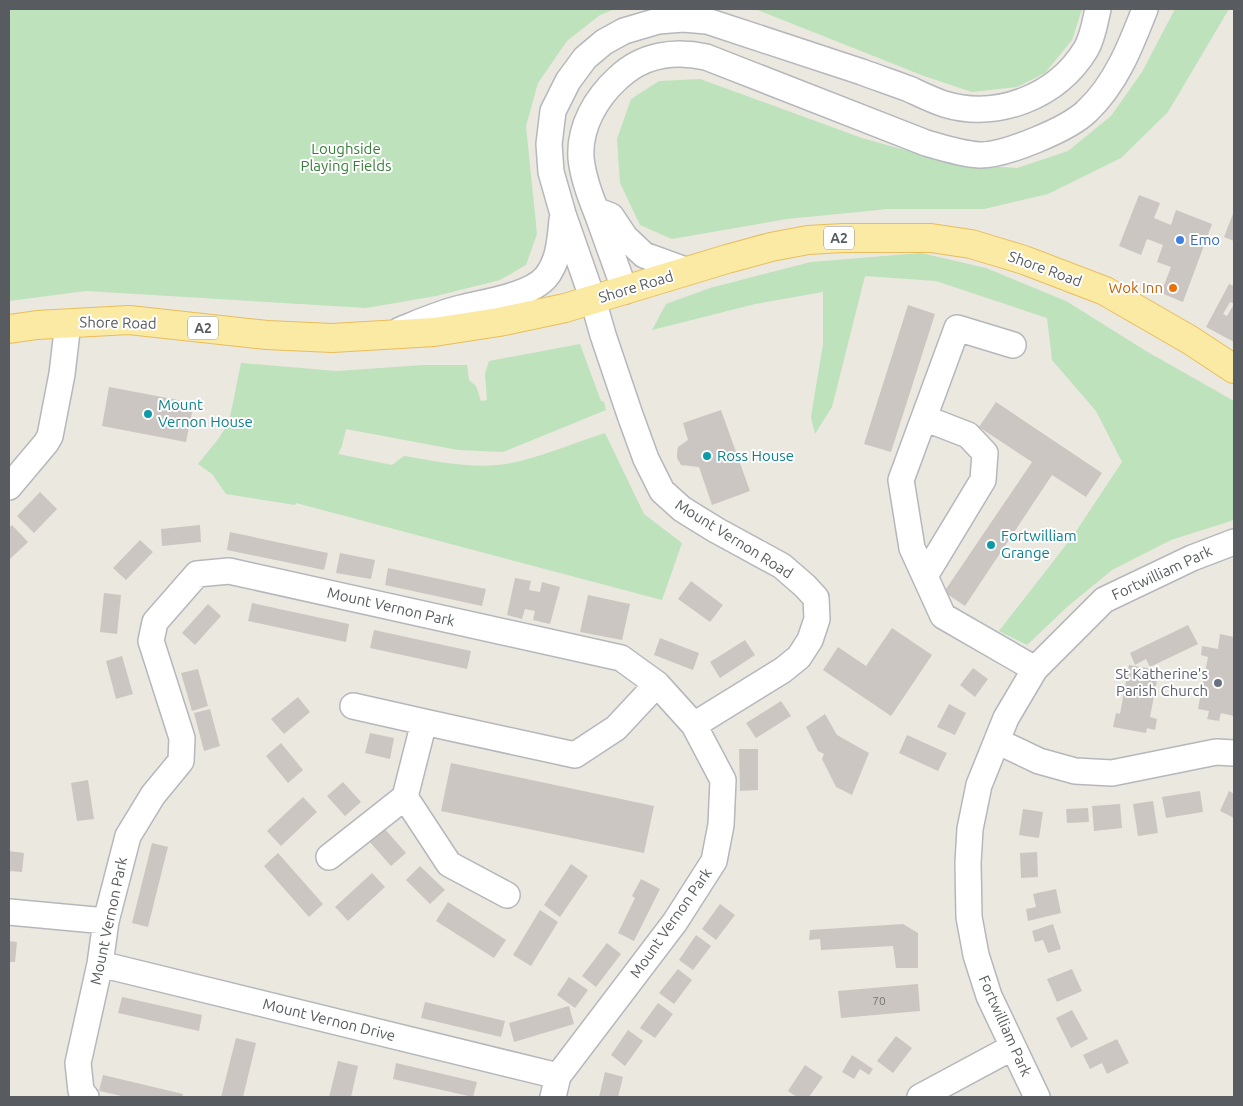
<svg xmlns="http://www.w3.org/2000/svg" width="1243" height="1106" font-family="Ubuntu,sans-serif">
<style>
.green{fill:#bde2bc}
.building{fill:#cbc6c1}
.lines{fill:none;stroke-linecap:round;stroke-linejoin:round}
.minor-casing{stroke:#b5b7bc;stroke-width:28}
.major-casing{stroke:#e9bd59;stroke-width:30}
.minor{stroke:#fff;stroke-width:25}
.major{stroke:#fbeaa4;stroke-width:28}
.shop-dot{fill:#3f7fe0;stroke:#fff;stroke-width:2}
.food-dot{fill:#e8710a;stroke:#fff;stroke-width:2}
.culture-dot{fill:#0f9aa8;stroke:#fff;stroke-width:2}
.worship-dot{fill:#6b7280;stroke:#fff;stroke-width:2}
.labels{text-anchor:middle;stroke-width:4;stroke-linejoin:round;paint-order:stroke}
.number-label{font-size:12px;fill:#757678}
.shield{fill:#fff;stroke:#8a8d90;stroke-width:1}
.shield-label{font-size:14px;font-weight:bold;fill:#585c60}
.park-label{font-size:15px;fill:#377f39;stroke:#fff}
.shop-label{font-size:15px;fill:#366cbe;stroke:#fff;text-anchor:start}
.street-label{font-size:15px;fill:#585c60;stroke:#fff}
.food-label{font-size:15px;fill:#c56008;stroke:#fff;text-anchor:end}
.culture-label{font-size:15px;fill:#0d838f;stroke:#fff;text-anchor:start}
.worship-label{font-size:15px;fill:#5b616d;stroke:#fff;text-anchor:end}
</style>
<rect width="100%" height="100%" fill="#ebe8df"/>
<path class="green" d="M9 9H615L600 15 567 41 538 83 526 126 537 234 526 265 500 280 436 296 366 308 86 291 9 301Z
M755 9H1082L1072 40 1045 73 1017 87 972 92 924 76Z
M1175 9H1229L1168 112 1121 158 1048 194 984 209H888L787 219 672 239 640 225 620 183 617 139 631 99 659 81 700 79 862 138 955 164 1017 168 1068 151 1111 116 1142 72Z
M921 253 986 268 1066 301 1146 351 1234 401V520L1171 540 1112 570 1067 607 1027 645 999 631 1073 536 1122 462 1096 411 1052 360 1047 318 936 281 865 276 832 407 815 434 811 417 823 344V292L755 304 652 330 666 304 710 288 811 262Z
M580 344 601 401 604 402 606 410 503 452 458 450 346 429 342 446 338 454 392 465 404 456C435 461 467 468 498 465 530 462 573 443 605 433L644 514 682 543 662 600 296 503 295 505 226 494 212 474 198 464 219 438 229 422 241 363 337 371 423 365H467L469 380 476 386 481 401 487 400 485 374 489 361Z"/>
<path class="building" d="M1139 195 1160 203 1154 218 1171 225 1176 210 1212 224 1183 302 1161 293 1171 267 1157 262 1163 245 1147 239 1141 255 1119 246Z
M1234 211V241L1224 237Z
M1229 284 1234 286V304L1230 302 1223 314 1227 316 1234 304V342L1206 327Z
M908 305 935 314 891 452 864 444Z
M109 387 194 403 186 442 102 426Z
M996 402 1102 473 1086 497 1052 475 965 606 944 592 1032 462 979 427Z
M721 410 750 491 712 505 699 467 681 465 677 458V453L678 447 688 440 683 423Z
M40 492 57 509 34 533 17 516Z
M12 525 28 542 9 560V528Z
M200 525 201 542 162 546 161 529Z
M230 532 328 553 324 570 227 550Z
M140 540 153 552 126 580 113 568Z
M340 553 375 560 371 579 336 573Z
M388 568 486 589 482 606 385 585Z
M515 578 531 581 529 590 540 592 542 582 560 587 550 624 533 620 535 611 525 609 522 619 507 615Z
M691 581 723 605 710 622 678 599Z
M104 593 121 595 117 634 100 632Z
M588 595 630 604 622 640 580 632Z
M252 603 349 624 346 642 248 621Z
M208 604 221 616 195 645 182 633Z
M1188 625 1198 644 1150 667 1146 659 1135 665 1130 653Z
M892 628 932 655 891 716 823 670 838 647 866 666Z
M374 630 471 651 467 669 370 648Z
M1220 634 1234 637V716L1221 713 1219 721 1207 719 1209 711 1198 709 1208 657 1201 655 1202 646 1218 649Z
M660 638 699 653 693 670 654 655Z
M745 640 755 655 720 678 710 662Z
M122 656 133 694 116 699 106 661Z
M1129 665 1159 670 1150 717 1157 719 1155 730 1147 728 1146 733 1113 727 1116 713 1120 714Z
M973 668 988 679 975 697 960 685Z
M198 669 208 706 192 711 181 673Z
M298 697 310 712 284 734 271 719Z
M781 701 791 716 756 738 746 723Z
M949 704 966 713 955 735 937 727Z
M210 709 220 746 204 751 194 713Z
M825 714 837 735 869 753 852 795 836 787 822 759 824 754 818 751 806 727Z
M370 733 394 738 390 759 365 753Z
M907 735 947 753 938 771 899 753Z
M281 743 303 770 288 783 266 756Z
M739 749H758V790L740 791Z
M451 763 654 806 644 853 441 811Z
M88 780 94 819 77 821 71 783Z
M343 782 361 802 345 816 327 796Z
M1200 791 1203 812 1166 818 1162 797Z
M1229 791 1234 794V818L1220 811Z
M303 797 317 812 281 846 267 831Z
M1153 801 1158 833 1138 836 1133 804Z
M1120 804 1122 828 1094 831 1092 806Z
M1088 808 1089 822 1067 823 1066 809Z
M1023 809 1043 812 1039 838 1019 835Z
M383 827 406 853 391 866 368 840Z
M152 843 168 847 148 927 132 923Z
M9 851 24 853 22 872 9 871Z
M1037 852 1038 877 1021 878 1020 853Z
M278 853 323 904 309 917 264 866Z
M571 864 588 876 560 917 544 905Z
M420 866 445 890 430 904 406 880Z
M372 873 385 887 348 921 335 907Z
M641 879 660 889 634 941 618 933 635 898 632 896Z
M1056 889 1061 913 1028 921 1026 909 1036 907 1033 894Z
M448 902 506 940 494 958 436 921Z
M720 904 735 915 716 940 702 929Z
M540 910 558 922 531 966 513 955Z
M903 924 918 933V968H896L893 946 821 950 820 939 809 940 810 930Z
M1053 924 1061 949 1048 953 1043 940 1035 942 1032 931Z
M696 935 711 946 693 970 679 960Z
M9 941 17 942 15 962H9Z
M607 943 621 954 596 987 582 976Z
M678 969 692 980 674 1004 659 993Z
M1072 969 1082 991 1057 1002 1047 979Z
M569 977 588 990 575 1008 557 995Z
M918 984 920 1011 841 1018 838 991Z
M122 997 202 1015 199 1031 118 1013Z
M425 1002 505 1021 501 1037 421 1018Z
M658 1003 673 1014 655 1038 640 1028Z
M569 1006 574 1024 514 1042 509 1023Z
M1072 1010 1088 1039 1071 1048 1056 1018Z
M628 1030 643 1041 625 1066 611 1055Z
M896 1036 912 1048 893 1073 877 1061Z
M236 1038 256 1043 243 1097H221Z
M1117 1039 1129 1063 1107 1074 1102 1063 1090 1069 1083 1055Z
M852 1055 873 1069 869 1075 860 1069 854 1079 842 1072Z
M338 1061 358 1066 351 1097H329Z
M396 1063 477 1082 473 1097 393 1079Z
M805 1065 823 1077 809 1097H797L788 1091Z
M605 1072 623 1077 618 1097H599Z
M103 1075 183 1094 182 1097H126L99 1091Z"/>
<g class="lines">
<defs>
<path id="minor" d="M598 211 611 216 625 237 644 255 688 271
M625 291C616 266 607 241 598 216 591 198 583 178 581 158 579 127 596 98 618 78 642 55 674 50 706 57L926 143C943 148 962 154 979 155 1004 156 1069 129 1087 111 1116 84 1131 45 1145 9
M400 330C420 322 440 313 461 308 484 302 530 296 546 277 559 261 560 240 562 220
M1013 345 957 328 901 480 912 548 943 616 1035 669
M924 418 968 435 985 453 983 480 925 576
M9 487 46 443 50 436 62 374 68 323
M353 706 424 722 405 797 449 864 507 895
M424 722 575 755 616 728 657 684
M694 725 783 670 799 657 810 640 817 619 816 598 805 586 782 566 716 530 682 509 662 491 646 459 630 415 603 335 593 300 563 214 551 172 549 144 553 111 568 81 585 58 604 42 624 31 658 21 683 19 707 21C758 38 810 55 862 72 878 78 893 83 909 89 920 94 932 100 944 104 997 120 1057 97 1086 49 1093 37 1095 22 1098 9
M997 741 1039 761 1075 771 1112 773 1216 752 1234 753
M329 857 405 797
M9 912 106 921
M100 964 558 1076
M86 1097 81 1091 78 1063 100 964 106 921 128 836 153 795 181 761 182 738 151 641 155 622 197 574 229 571 621 658 657 684 694 725 723 780 721 825 714 861 675 922 558 1076 553 1097
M920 1097 1013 1047
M1037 1097 989 996 976 955 969 917 968 863 970 829 979 785 1006 718 1035 669 1104 600 1192 558 1234 542"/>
<path id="major" d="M9 329 37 325 129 320 267 335 332 338 434 332 499 322 565 308 727 259 771 247 808 240 843 238H931L971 244 1024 260 1105 291 1190 340 1234 369"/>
</defs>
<use href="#minor" class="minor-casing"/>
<use href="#major" class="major-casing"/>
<use href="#minor" class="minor"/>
<use href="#major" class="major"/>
</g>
<circle class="shop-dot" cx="1180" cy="240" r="5"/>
<circle class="food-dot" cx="1173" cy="288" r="5"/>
<g class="culture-dot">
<circle cx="148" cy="414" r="5"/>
<circle cx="707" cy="456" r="5"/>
<circle cx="991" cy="545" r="5"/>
</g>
<circle class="worship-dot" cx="1218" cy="683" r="5"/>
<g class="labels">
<g class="number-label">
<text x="879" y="1005">70</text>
</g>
<g class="shield">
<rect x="824" y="226.5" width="30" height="23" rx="4"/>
<rect x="188" y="316.5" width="30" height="23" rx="4"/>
</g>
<g class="shield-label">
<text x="839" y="243">A2</text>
<text x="203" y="333">A2</text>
</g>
<g class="park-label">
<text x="346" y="154">Loughside<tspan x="346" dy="17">Playing Fields</tspan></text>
</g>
<g class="shop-label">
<text x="1190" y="245">Emo</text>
</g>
<g class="street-label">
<text transform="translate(1045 269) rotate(20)" y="5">Shore Road</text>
<text transform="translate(636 287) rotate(-17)" y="5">Shore Road</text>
<text transform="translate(118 323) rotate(1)" y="5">Shore Road</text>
<text transform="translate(734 539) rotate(32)" y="5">Mount Vernon Road</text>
<text transform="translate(1162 573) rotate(-25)" y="5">Fortwilliam Park</text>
<text transform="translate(391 607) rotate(13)" y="5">Mount Vernon Park</text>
<text transform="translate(109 921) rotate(-78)" y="5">Mount Vernon Park</text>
<text transform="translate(671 923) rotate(-55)" y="5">Mount Vernon Park</text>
<text transform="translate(329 1020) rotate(14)" y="5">Mount Vernon Drive</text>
<text transform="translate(1005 1026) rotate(66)" y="5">Fortwilliam Park</text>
</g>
<g class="food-label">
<text x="1163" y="293">Wok Inn</text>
</g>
<g class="culture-label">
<text x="158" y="410">Mount<tspan x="158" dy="17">Vernon House</tspan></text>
<text x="717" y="461">Ross House</text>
<text x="1001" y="541">Fortwilliam<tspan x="1001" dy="17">Grange</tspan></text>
</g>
<g class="worship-label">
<text x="1208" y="679">St Katherine's<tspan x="1208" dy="17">Parish Church</tspan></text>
</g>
</g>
<rect width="1243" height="1106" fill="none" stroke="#585c60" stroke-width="20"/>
</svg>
